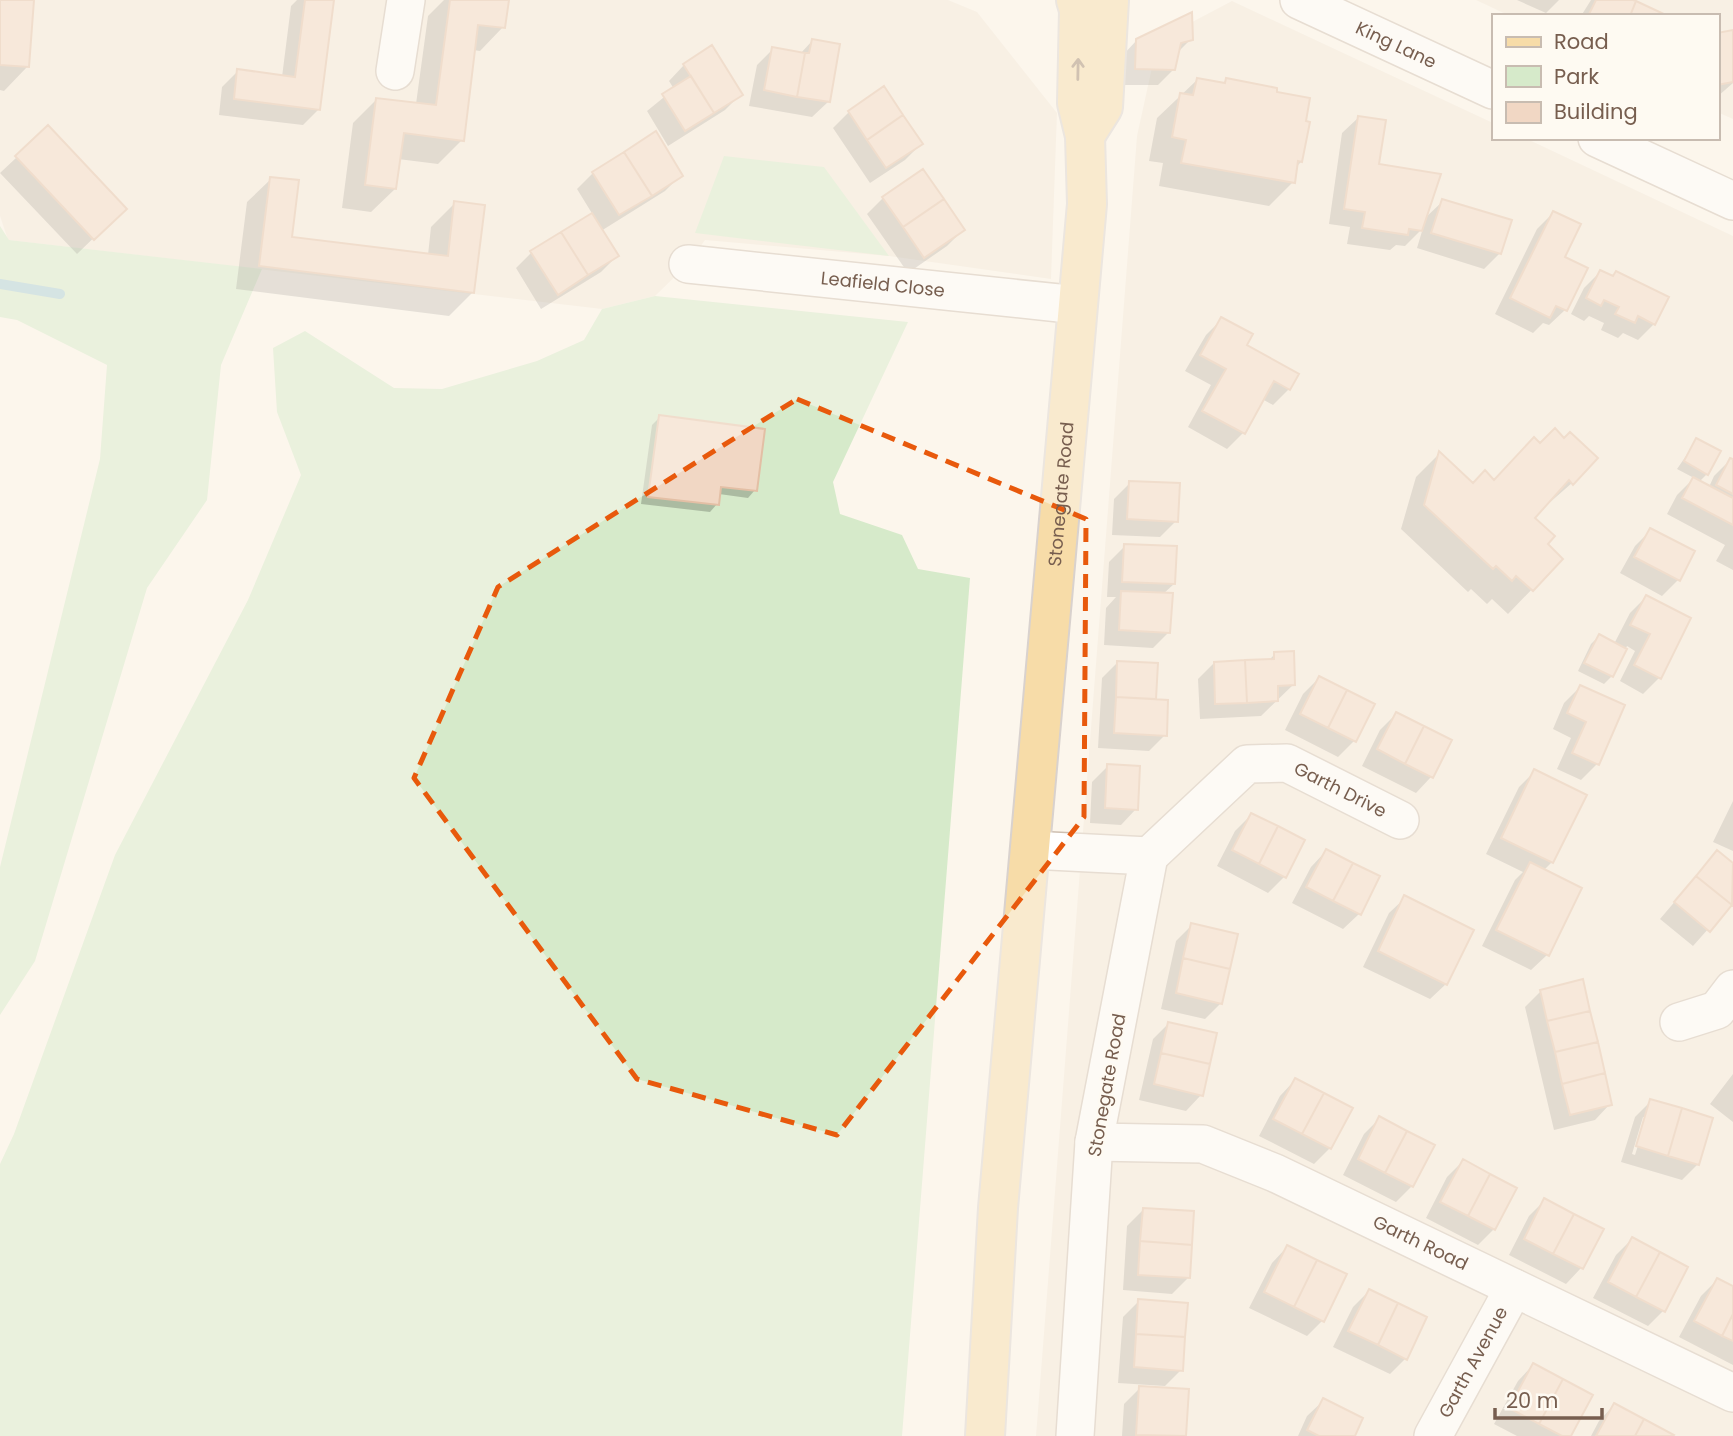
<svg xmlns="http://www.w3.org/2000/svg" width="1733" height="1436" font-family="Poppins,sans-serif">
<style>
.residential{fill:#f4e9da}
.green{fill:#d6eaca}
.shadow{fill:#0003;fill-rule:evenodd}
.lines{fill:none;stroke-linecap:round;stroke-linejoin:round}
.stream{stroke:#a7ced7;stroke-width:10}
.building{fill:#f1d7c4;stroke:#e3bfa5;stroke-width:2}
.minor-casing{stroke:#cebfb1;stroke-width:40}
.major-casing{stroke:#d9d2ce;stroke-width:42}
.minor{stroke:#fff;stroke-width:37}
.major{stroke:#f7dca8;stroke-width:38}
.oneway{stroke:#9d846a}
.marked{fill:none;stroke:#e8590c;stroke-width:5;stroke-dasharray:14 9;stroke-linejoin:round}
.labels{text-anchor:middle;stroke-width:5;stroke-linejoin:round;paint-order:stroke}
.street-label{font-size:18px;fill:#775e4f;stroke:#fefaf2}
</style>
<rect width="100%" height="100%" fill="#fcf6ec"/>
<path class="residential" d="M0 0H948L977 12 1057 113 1051 279 889 256 705 240 688 264 655 296 602 309 8 240 0 216Z
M1476 0H1733V119L1717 112V16H1510Z
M1232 1 1493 123V138H1525L1733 236V1436H1036L1137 136 1158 40Z"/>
<path class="green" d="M724 156 824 167 889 256 695 233Z
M0 226 9 240 262 269 221 365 207 500 147 588 35 961 0 1015V867L100 459 107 365 17 320 0 317Z
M655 296 908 322 833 482 840 514 902 535 918 569 970 578 902 1436H0V1164L14 1134 115 855 248 600 301 475 277 412 273 348 305 331 394 388 442 389 537 361 584 340 602 309Z"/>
<path class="shadow" d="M0 0H33L27 67 4 91 0 90Z
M297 0H333L319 109 303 125 219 115 222 87 238 71 282 77 291 6Z
M444 0H507L503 27 480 51 473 50 462 140 438 164 398 159 395 189 371 212 342 208 353 123 377 99 416 104 428 16Z
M1517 0H1559L1546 13Z
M1591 0H1629L1664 16H1581Z
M1733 31V83L1717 97V34Z
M1191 39 1177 53 1174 69 1158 85H1120L1121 57 1137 40Z
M812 41 828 102 812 117 749 106 757 65 773 49 800 54Z
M684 65 741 94 725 110 668 146 647 111 674 89 669 81Z
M1197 80 1222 85 1226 80 1301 162 1296 167 1293 182 1269 206 1159 186 1163 163 1149 161 1157 118Z
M883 89 921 144 905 160 870 183 833 128 849 112Z
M1358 118 1377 166 1424 219 1443 201 1500 253 1484 269 1417 248 1423 228 1405 246 1396 245 1390 250 1347 244 1350 227 1329 224 1342 133Z
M48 128 108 224 77 254 0 173Z
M593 173 681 175 665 191 601 231 617 256 601 272 541 309 516 268 532 252 593 215 577 189Z
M271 179 290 238 428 255 431 227 455 203 473 292 449 316 236 289 247 202Z
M883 198 963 230 947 246 908 273 867 214Z
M1553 213 1563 258 1565 310 1549 325 1543 323 1533 333 1495 314 1537 229Z
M1600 272 1654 324 1638 340 1623 333 1618 338 1601 330 1604 323 1589 316 1584 321 1571 314 1584 288Z
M1222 319 1244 346 1289 389 1273 405 1262 399 1243 433 1227 449 1188 427 1211 385 1185 371 1206 335Z
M660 417 755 490 748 498 719 494 717 504 710 512 641 504 652 425Z
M1534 440 1572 483 1532 518 1546 544 1561 559 1508 614 1492 599 1487 604 1471 589 1468 592 1401 529 1416 477 1439 454 1473 485 1493 481Z
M1697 440 1707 474 1699 482 1709 487 1714 476 1730 460 1733 461V570L1716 561 1725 545 1667 514 1677 495 1694 478 1677 469Z
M1130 483 1176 521 1160 537 1112 535 1114 499Z
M1651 530 1693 552 1678 580 1662 596 1620 573 1635 546Z
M1125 546 1174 584 1163 594 1169 632 1153 648 1104 645 1106 608 1116 597H1107L1109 562Z
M1646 597 1659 678 1643 694 1620 681 1635 651 1627 646 1612 676 1604 684 1578 671 1591 644 1599 636 1614 644 1630 613Z
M1275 654 1294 684 1261 716 1200 719 1198 679 1214 663 1268 661Z
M1118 662 1156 664 1154 701 1165 735 1149 751 1098 748 1102 678Z
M1319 678 1354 741 1338 757 1285 730 1303 694Z
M1580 687 1623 706 1597 764 1581 780 1557 769 1571 738 1553 729 1564 703Z
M1396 714 1431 777 1416 793 1362 766 1380 730Z
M1108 766 1136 809 1121 825 1090 823 1092 782Z
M1534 772 1552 862 1543 871 1547 955 1531 970 1482 946 1515 880 1523 872 1486 854 1519 787Z
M1733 801V851L1713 842Z
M1251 815 1284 877 1268 893 1217 866 1235 831Z
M1326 851 1359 914 1343 929 1292 903 1311 867Z
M1717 852 1733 865V901L1693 946 1660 919Z
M1405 898 1446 984 1430 999 1363 967 1389 913Z
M1192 925 1221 1003 1205 1019 1161 1009 1176 941Z
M1541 991 1610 1104 1595 1120 1554 1130 1525 1007Z
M1168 1024 1201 1095 1186 1111 1139 1100 1153 1039Z
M1733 1074V1122L1710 1104Z
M1295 1080 1330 1148 1314 1164 1259 1136 1280 1096Z
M1651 1101 1698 1164 1682 1180 1621 1162 1635 1117ZM1643 1117H1647L1635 1155 1632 1154Z
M1380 1118 1412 1186 1396 1202 1343 1175 1364 1134Z
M1463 1161 1494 1229 1478 1245 1426 1218 1447 1177Z
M1545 1200 1602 1230 1581 1268 1566 1284 1509 1255 1529 1216Z
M1143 1210 1188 1278 1172 1294 1123 1290 1127 1226Z
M1632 1239 1663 1311 1648 1326 1593 1298 1616 1255Z
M1287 1247 1322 1321 1307 1336 1249 1308 1272 1263Z
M1717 1280 1733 1288V1365L1679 1337 1701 1296Z
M1369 1291 1405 1359 1390 1374 1333 1347 1353 1307Z
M1139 1301 1181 1370 1165 1386 1118 1383 1123 1317Z
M1533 1365 1569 1436H1517L1494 1424 1518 1381Z
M1140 1388 1187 1391 1184 1436H1122L1124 1404Z
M1323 1401 1352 1436H1298L1307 1416Z
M1614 1405 1671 1436H1591L1599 1421Z"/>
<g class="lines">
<path class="stream" d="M0 284 60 294"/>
</g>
<path class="building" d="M0 0H34L29 67 0 65Z
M305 0H334L320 110 234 99 237 69 295 77Z
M450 0H509L505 28 478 25 464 141 404 133 396 189 365 185 376 98 436 105Z
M1596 0H1633L1636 1 1630 16H1588Z
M1636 1 1668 16H1630Z
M1192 12 1193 40 1181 43 1175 70 1135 69 1136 39Z
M1733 30V82L1717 85V33Z
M812 39 840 44 830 102 797 97 805 53H809Z
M712 45 743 95 714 113 683 64Z
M772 47 805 53 797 97 764 90Z
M691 76 714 113 685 131 662 94Z
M1197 78 1225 83 1226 78 1277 88V92L1310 98 1306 121 1310 122 1302 162 1298 161 1295 183 1181 163 1186 140 1172 137 1180 93 1193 95Z
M884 86 903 115 867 140 848 111Z
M903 115 923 144 886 168 867 140Z
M1358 116 1386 120 1379 164 1441 174 1422 231 1409 229 1408 235 1362 228 1365 212 1344 209Z
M48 125 127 209 94 240 15 156Z
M656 131 683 176 652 196 624 152Z
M624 152 652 196 619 215 592 172Z
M923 169 944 199 903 227 882 197Z
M270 177 299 180 292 237 448 256 454 201 485 205 474 293 259 266Z
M944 199 965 230 924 258 903 227Z
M1442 199 1512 220 1501 254 1431 233Z
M1553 211 1581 224 1565 257 1588 268 1567 311 1556 306 1550 318 1510 298Z
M592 213 619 256 588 275 561 232Z
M561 232 588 275 558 295 530 251Z
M1600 270 1613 276 1616 271 1669 297 1655 325 1638 316 1635 323 1615 314 1619 307 1604 300 1601 306 1586 298Z
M1221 317 1253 334 1247 345 1299 374 1290 390 1274 381 1245 434 1202 411 1226 369 1200 355Z
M659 415 765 429 757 491 721 487 719 505 648 497Z
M1555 428 1564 438 1570 432 1598 458 1573 485 1569 480 1535 518 1555 536 1548 544 1563 559 1533 591 1516 576 1512 581 1496 566 1493 569 1424 505 1439 451 1473 483 1485 470 1494 480 1534 437 1540 443Z
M1696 438 1721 451 1708 475 1684 461Z
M1730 458 1733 459V494L1716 485Z
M1693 477 1733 498V525L1682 498Z
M1129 481 1180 483 1178 522 1127 519Z
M1650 528 1695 551 1680 581 1634 557Z
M1124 544 1177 546 1175 584 1122 582Z
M1121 591 1173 593 1170 633 1119 630Z
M1646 595 1691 618 1661 679 1634 665 1650 634 1630 625Z
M1599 634 1627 649 1613 677 1584 663Z
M1294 651 1295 685 1278 686V701L1247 703 1245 660 1274 659V652Z
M1245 660 1247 703 1215 704 1214 662Z
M1117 661 1158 663 1156 699 1116 697Z
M1319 676 1347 690 1328 728 1300 714Z
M1580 685 1625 705 1599 765 1572 753 1586 722 1567 713Z
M1347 690 1375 704 1356 742 1328 728Z
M1116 697 1168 700 1167 736 1114 733Z
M1396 712 1424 726 1405 764 1377 749Z
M1424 726 1452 740 1433 778 1405 764Z
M1107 764 1140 766 1138 810 1105 808Z
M1534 769 1587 795 1553 863 1501 838Z
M1251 813 1278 826 1259 864 1232 850Z
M1278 826 1305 840 1286 878 1259 864Z
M1326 849 1353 863 1333 901 1306 887Z
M1717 850 1733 863 1732 905 1696 876Z
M1530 862 1582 888 1549 956 1496 930Z
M1353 863 1380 876 1361 915 1333 901Z
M1696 876 1732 905 1710 932 1674 902Z
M1404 895 1474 930 1447 985 1378 951Z
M1191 923 1238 934 1230 969 1183 958Z
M1183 958 1230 969 1222 1004 1176 993Z
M1583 979 1590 1011 1547 1021 1540 990Z
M1590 1011 1598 1042 1555 1052 1547 1021Z
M1168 1022 1217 1033 1210 1064 1161 1053Z
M1598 1042 1605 1073 1562 1084 1555 1052Z
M1161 1053 1210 1064 1203 1096 1154 1084Z
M1605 1073 1612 1105 1570 1115 1562 1084Z
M1295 1078 1324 1093 1302 1134 1273 1119Z
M1324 1093 1353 1108 1331 1149 1302 1134Z
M1650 1099 1682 1108 1668 1156 1636 1146Z
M1682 1108 1713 1118 1699 1165 1668 1156Z
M1379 1116 1407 1131 1385 1173 1358 1159Z
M1407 1131 1435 1145 1413 1187 1385 1173Z
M1463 1159 1490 1174 1468 1216 1440 1202Z
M1490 1174 1517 1188 1495 1230 1468 1216Z
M1544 1198 1574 1214 1553 1254 1524 1239Z
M1143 1208 1194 1211 1192 1245 1140 1241Z
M1574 1214 1604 1229 1583 1269 1553 1254Z
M1632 1237 1660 1252 1636 1297 1608 1282Z
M1140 1241 1192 1245 1190 1278 1138 1275Z
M1287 1245 1317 1260 1294 1307 1264 1292Z
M1660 1252 1688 1267 1665 1312 1636 1297Z
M1317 1260 1347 1274 1324 1322 1294 1307Z
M1717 1278 1733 1286V1314L1722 1336 1694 1321Z
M1369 1289 1398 1303 1378 1345 1348 1331Z
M1138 1299 1188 1303 1185 1337 1136 1334Z
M1398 1303 1427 1317 1407 1360 1378 1345Z
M1733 1314V1341L1722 1336Z
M1136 1334 1185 1337 1183 1371 1134 1367Z
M1533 1363 1563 1379 1539 1424 1509 1408Z
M1563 1379 1593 1395 1571 1436H1562L1539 1424Z
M1139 1386 1189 1389 1186 1436 1136 1435Z
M1323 1398 1363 1418 1355 1436H1319L1307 1430Z
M1614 1403 1644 1419 1635 1436H1596Z
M1644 1419 1674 1435 1673 1436H1635Z"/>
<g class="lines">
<defs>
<g id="minor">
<path id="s1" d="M1299 0 1493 90"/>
<path d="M395 71 406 0"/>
<path d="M1597 138 1733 201"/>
<path id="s2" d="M688 264 1078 305"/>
<path d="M1030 850 1149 856 1094 1142 1075 1436"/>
<path id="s3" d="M1149 856 1247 764 1287 763 1400 820"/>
<path d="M1679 1022 1717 1010 1733 989"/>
<path id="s4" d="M1094 1142 1203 1144 1275 1173 1733 1393"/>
<path id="s5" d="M1433 1436 1514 1288"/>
</g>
<g id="major">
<path d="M1086 134 1103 107 1109 0"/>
<path id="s6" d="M985 1436 998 1208 1087 204 1085 136 1077 103 1079 10 1076 0"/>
</g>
</defs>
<use href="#minor" class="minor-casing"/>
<use href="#major" class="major-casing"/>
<use href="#minor" class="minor"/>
<use href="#major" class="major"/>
</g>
<defs><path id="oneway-shaft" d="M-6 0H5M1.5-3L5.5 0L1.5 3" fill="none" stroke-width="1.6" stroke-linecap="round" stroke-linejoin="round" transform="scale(1.75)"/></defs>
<use class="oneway" href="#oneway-shaft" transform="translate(1078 69) rotate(-89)"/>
<path d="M0 0H1733V1436H0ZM797 399 1086 519 1084 817 837 1135 637 1079 414 778 498 587Z" fill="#fcf6ec" fill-opacity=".55" fill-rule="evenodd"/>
<path class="marked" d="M797 399 1086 519 1084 817 837 1135 637 1079 414 778 498 587Z"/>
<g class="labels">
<g class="street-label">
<text dy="6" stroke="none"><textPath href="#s1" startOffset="107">King Lane</textPath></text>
<text dy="6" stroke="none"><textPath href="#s2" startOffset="196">Leafield Close</textPath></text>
<text dy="6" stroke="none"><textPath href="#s6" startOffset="945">Stonegate Road</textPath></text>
<text dy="6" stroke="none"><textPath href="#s3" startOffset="234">Garth Drive</textPath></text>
<text transform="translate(1107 1085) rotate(-80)" y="6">Stonegate Road</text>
<text dy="6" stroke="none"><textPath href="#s4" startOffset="348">Garth Road</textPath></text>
<text dy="6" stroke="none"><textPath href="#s5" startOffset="84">Garth Avenue</textPath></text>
</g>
</g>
<rect x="1492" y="14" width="228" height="126" fill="#fefaf2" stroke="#c8bcb1" stroke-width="2"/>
<rect x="1506" y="37" width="35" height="10" fill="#f7dca8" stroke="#c8bcb1" stroke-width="2"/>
<text x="1554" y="49" font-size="21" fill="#775e4f">Road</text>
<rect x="1506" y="66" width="35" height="21" fill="#d6eaca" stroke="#c8bcb1" stroke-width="2"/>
<text x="1554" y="84" font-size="21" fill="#775e4f">Park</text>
<rect x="1506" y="102" width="35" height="21" fill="#f1d7c4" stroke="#c8bcb1" stroke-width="2"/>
<text x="1554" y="119" font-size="21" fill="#775e4f">Building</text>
<path d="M1495 1408v10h107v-10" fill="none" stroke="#775e4f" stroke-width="3.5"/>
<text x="1506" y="1408" font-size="21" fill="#775e4f" stroke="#fefaf2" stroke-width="5" paint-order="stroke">20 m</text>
</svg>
